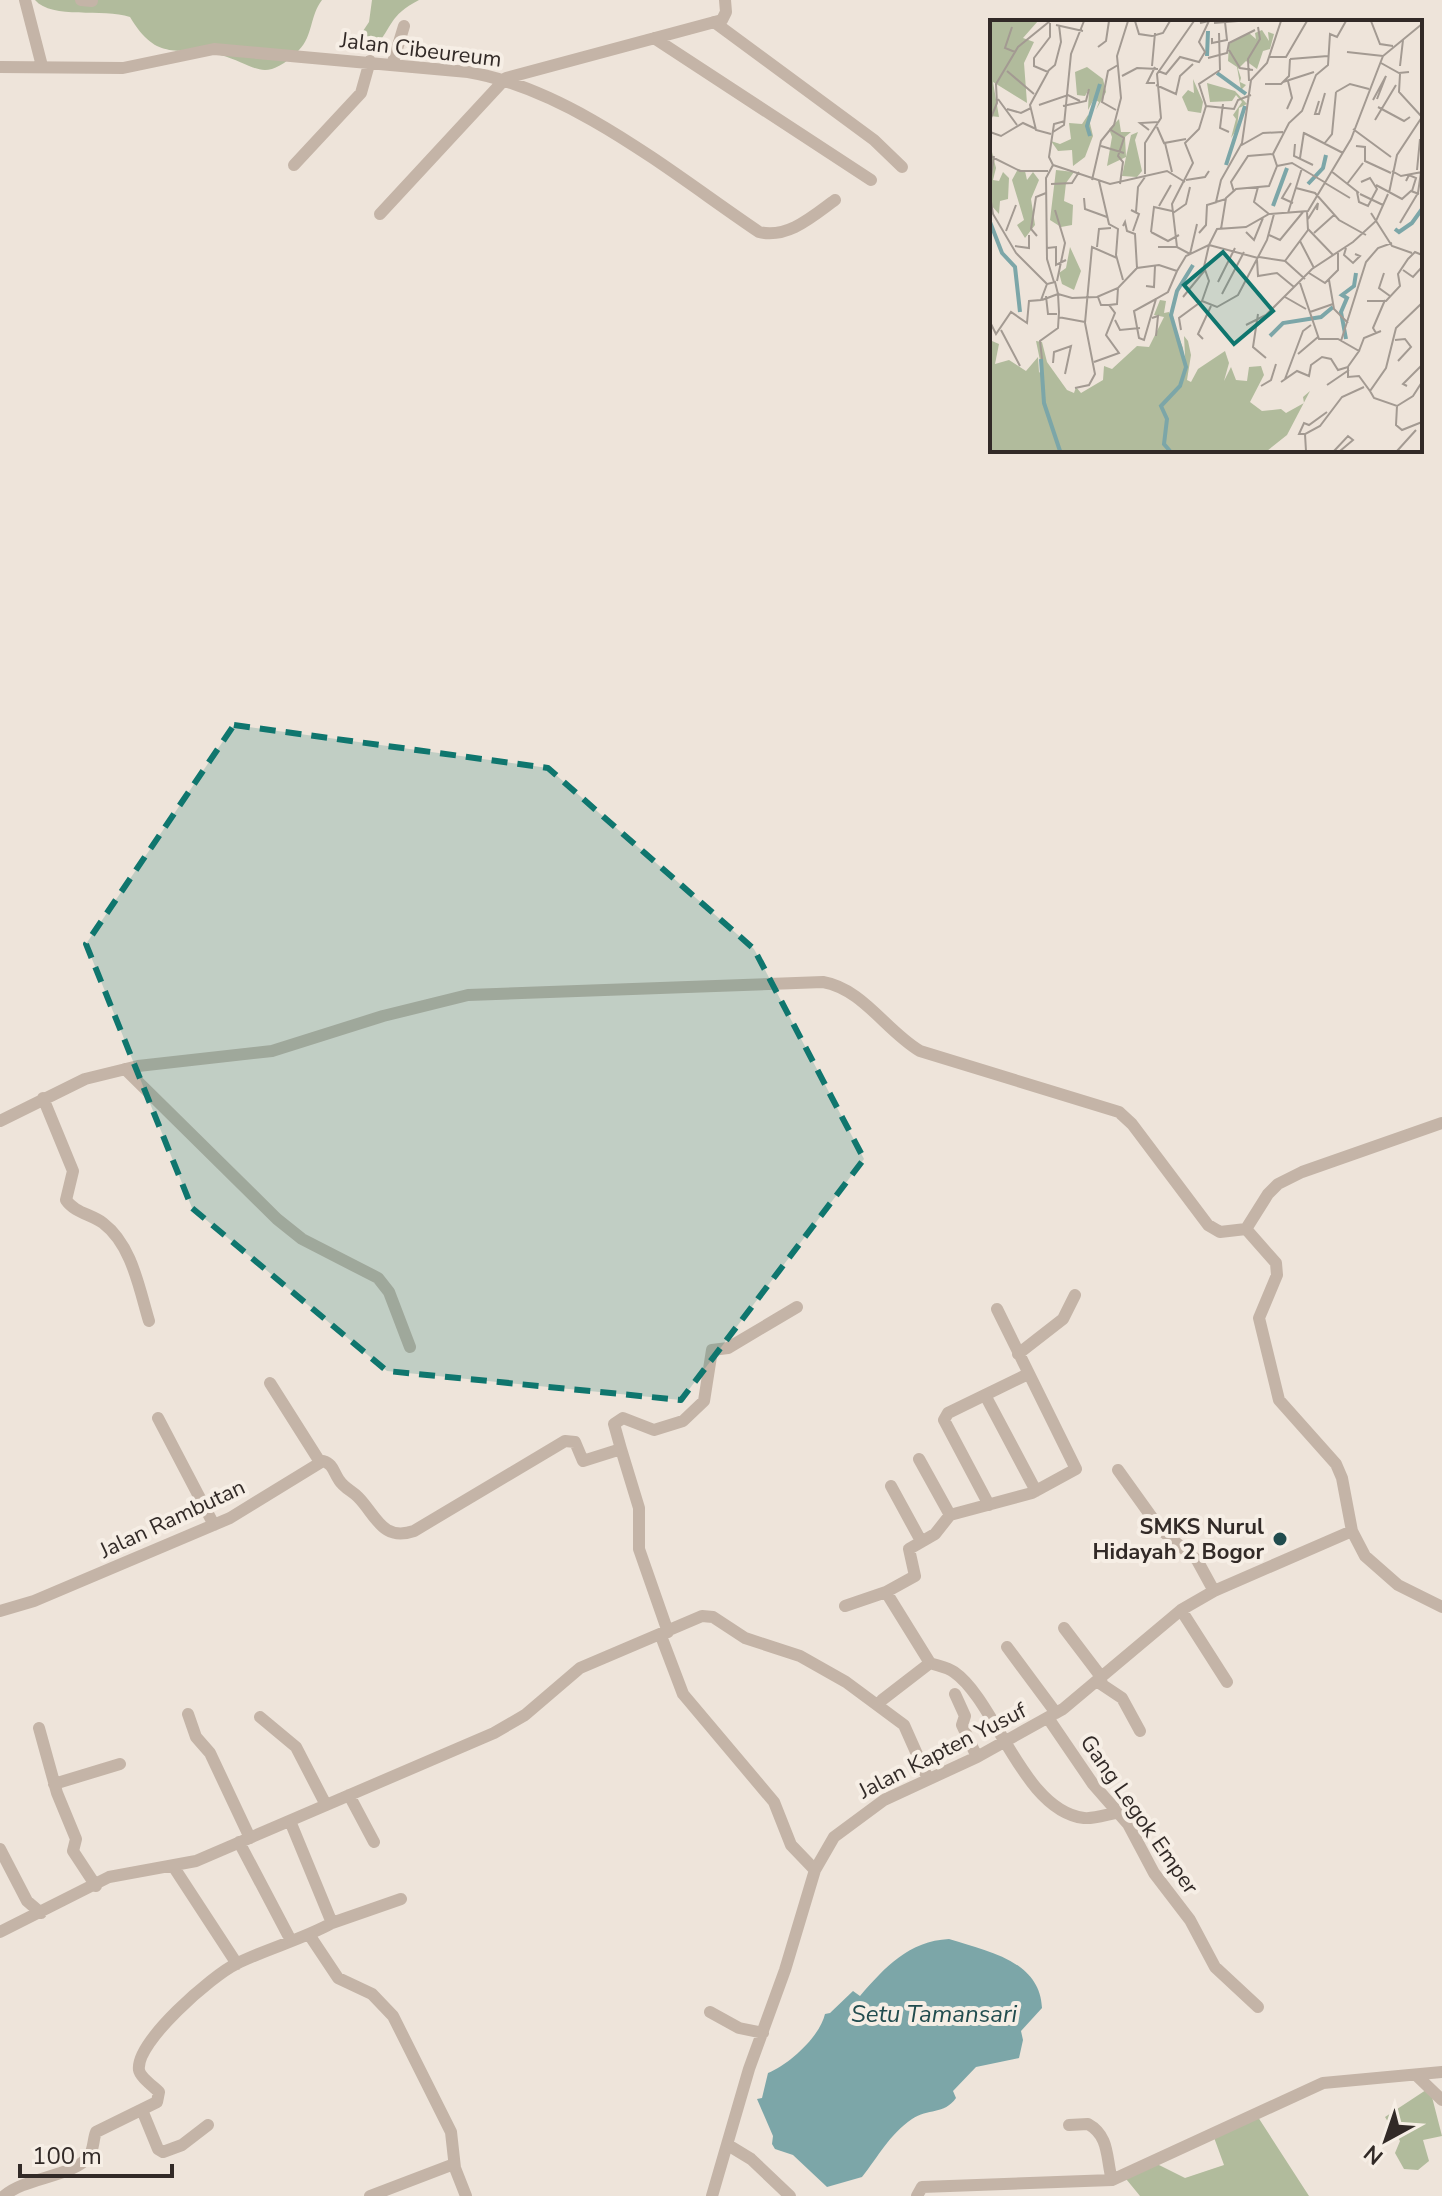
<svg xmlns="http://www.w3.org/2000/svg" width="1442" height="2196" font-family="'Nunito Sans',sans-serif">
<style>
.green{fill:#b1bb9c}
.water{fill:#7ca6a8}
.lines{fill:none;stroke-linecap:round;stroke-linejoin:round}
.minor{stroke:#c4b4a7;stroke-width:12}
.marked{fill:#0f766e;fill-opacity:0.2;stroke:#0f766e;stroke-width:6;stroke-dasharray:16 10;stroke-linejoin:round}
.poi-dot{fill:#214c4e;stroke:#f6eee5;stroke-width:3}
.labels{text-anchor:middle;stroke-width:8;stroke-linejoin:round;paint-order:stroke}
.street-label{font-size:22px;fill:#322a27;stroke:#f6eee5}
.poi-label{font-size:22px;font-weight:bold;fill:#322a27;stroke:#f6eee5;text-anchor:end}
.water-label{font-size:24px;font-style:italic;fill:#214c4e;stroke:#f6eee5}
.inset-river{fill:none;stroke:#7ca6a8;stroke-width:4}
.inset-road{fill:none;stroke:#a39a92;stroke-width:2}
.view{fill:#0f766e;fill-opacity:0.15;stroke:#0f766e;stroke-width:4}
.inset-edge{fill:none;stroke:#322a27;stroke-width:4}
</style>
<rect width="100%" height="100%" fill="#eee4da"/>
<path class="green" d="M35 0H322C310 15 313 36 299 50 263 86 256 64 220 55 177 45 158 64 130 17 103 8 52 20 35 0Z
M372 0H419C388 16 394 26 374 48L359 37 369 22Z
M1426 2090 1432 2097 1442 2136 1423 2140 1429 2161 1418 2170 1404 2169 1395 2153 1400 2141 1385 2117Z
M1256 2114 1309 2196H1140L1122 2174 1149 2160 1185 2178 1224 2165 1212 2132Z"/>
<path class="water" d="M949 1939C986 1951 1040 1960 1042 2008L1021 2031 1023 2040 1019 2058 976 2067 953 2091 956 2098C944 2115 928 2108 912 2119 889 2135 878 2157 862 2177L827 2187 793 2155 775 2149 772 2144 773 2136 757 2099 762 2098 768 2073C790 2064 820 2036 825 2014L830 2013 853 1991 860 1996C885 1967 909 1941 949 1939Z"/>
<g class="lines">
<path class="minor" d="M25 0 42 66
M81 0 92 1
M714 22 874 140 902 167
M654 38 871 180
M393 62 404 26
M0 67 123 68 214 49 468 72C571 89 673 174 759 232 788 239 813 216 835 200
M294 165 361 93 370 61
M380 214 506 78 722 20 726 12 725 0
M125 1069 277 1219 302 1239 378 1278 389 1292 410 1347
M43 1098 73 1171 66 1200C75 1213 91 1214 103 1223 132 1245 139 1288 149 1321
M0 1121 85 1079 138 1066 272 1051 383 1016 468 995 823 982C863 989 886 1031 920 1051L1119 1112 1132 1124 1208 1225 1220 1232 1246 1229
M1246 1229 1276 1263 1277 1275 1259 1318 1279 1400 1336 1464 1342 1478 1352 1531 1365 1556 1398 1585 1442 1607
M1246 1229 1268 1194 1278 1184 1302 1172 1442 1123
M1018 1354 1063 1319 1075 1295
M270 1383 320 1462
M985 1395 1036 1491
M158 1418 214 1525
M621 1449 639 1508V1549L668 1632
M919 1459 950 1515
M1118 1470 1161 1530 1197 1560 1214 1591
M891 1486 921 1541
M989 1505 944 1420 948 1413 1028 1374
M886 1592 915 1576 909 1549 935 1534 950 1515 1032 1493 1076 1469 997 1309
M845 1606 886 1592 930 1663
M1181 1610 1227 1682
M0 1611 34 1601 230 1518 323 1461C333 1464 333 1471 339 1480 344 1488 352 1491 358 1497 376 1515 382 1542 414 1531L565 1441 575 1442 583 1461 621 1449 614 1424 623 1418 654 1430 683 1421 704 1401 712 1350 728 1348 797 1307
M1064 1628 1102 1678
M661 1636 683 1694 774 1802 791 1845 815 1870
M1007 1647 1056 1713
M1098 1682 1122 1698 1140 1731
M955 1694 965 1716 962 1725 977 1757
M882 1700 930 1663C938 1666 947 1667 954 1672 996 1701 1023 1811 1084 1818 1094 1819 1105 1815 1115 1813
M188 1714 196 1737 210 1753 250 1838
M260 1717 296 1747 326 1805
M1048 1718 1093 1784 1128 1824 1154 1873 1190 1920 1215 1967 1258 2007
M39 1728 57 1793 76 1839 73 1851 96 1886
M54 1784 120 1764
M349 1795 374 1842
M239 1842 288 1935
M0 1849 27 1901 41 1913
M173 1866 237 1964
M332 1923 401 1899
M0 1932 109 1877 196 1861 494 1733 525 1715 580 1668 702 1616 713 1617 745 1638 800 1656 846 1682 904 1725 928 1779
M310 1936 338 1978 372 1994 393 2016 451 2132 455 2168 466 2196
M710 2012 739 2028 763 2033
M1416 2075 1442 2100
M142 2110 158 2149 163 2152 182 2145 208 2125
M1069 2125 1088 2124C1110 2136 1106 2159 1112 2180
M728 2145 751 2159 790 2196
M4 2196C25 2177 74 2177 89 2156 94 2149 93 2139 96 2132L157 2102 159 2092C154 2087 140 2077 139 2070 135 2042 213 1975 236 1964 268 1948 301 1940 332 1923L290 1821
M370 2196 454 2164
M712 2196 749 2069 785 1970 815 1870 834 1837 884 1800 977 1757 1063 1709 1181 1610 1214 1591 1352 1531
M917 2196 922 2187 1112 2180 1323 2083 1442 2072"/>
</g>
<path class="marked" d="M234 725 548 768 754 949 864 1159 681 1400 387 1371 192 1208 86 944Z"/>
<circle class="poi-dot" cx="1280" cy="1539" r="8"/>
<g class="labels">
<g class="street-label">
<text transform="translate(421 49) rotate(7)" y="8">Jalan Cibeureum</text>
<text transform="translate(172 1518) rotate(-25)" y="8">Jalan Rambutan</text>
<text transform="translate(942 1750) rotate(-27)" y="8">Jalan Kapten Yusuf</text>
<text transform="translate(1140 1814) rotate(55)" y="8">Gang Legok Emper</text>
</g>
<g class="poi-label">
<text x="1264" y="1534">SMKS Nurul<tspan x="1264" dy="25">Hidayah 2 Bogor</tspan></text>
</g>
<g class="water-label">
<text x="934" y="2022">Setu Tamansari</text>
</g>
</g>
<g transform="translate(990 20)">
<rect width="432" height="432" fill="#eee4da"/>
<path d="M0 1H48L33 18 44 22 34 43 37 83 3 62 9 97 0 96ZM272 10 279 21 278 12 284 14 280 29 273 31 267 49 256 41 248 49 251 58 250 62 256 65 251 70 247 47 238 41 239 24 259 13 266 19 265 13ZM97 47 113 59 116 72 106 90 109 82 104 79 98 90 99 69 95 76 87 75 85 52ZM203 59 213 82 211 93 198 91 192 77 198 70 204 73ZM217 63 245 71 257 84 249 88 247 109 241 118 246 99 243 95 252 82 246 75 242 81 220 82ZM98 95 103 116 95 137 83 146 82 130 68 131 61 121 70 124 81 119 79 103 92 104ZM129 99 131 112H141L135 117 136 137 141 115 148 112 145 120 152 151 147 157 132 156 136 137 117 146 122 117 119 109ZM0 124 6 148 3 160 9 161 13 152 19 158 18 179 10 181 9 194 0 184ZM28 149 35 151 37 160 43 152 49 160 41 179 45 205 35 218 27 205 34 200 22 160ZM66 150 84 152 76 163 74 181 83 185 82 205 71 207 60 200ZM80 227 91 251 84 270 72 264 69 253 76 248ZM170 280 176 281 174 293 179 292 193 328 196 355 194 316 198 321 201 335 197 360 201 362 208 349 235 331 239 343 234 361 241 347 246 360 257 361 259 347 271 346 274 355 260 382 272 391 291 389 296 393 314 383 313 377 320 371 297 415 277 431H0L2 321 9 324 5 344 19 340 36 351 48 337 49 352 53 355 46 321 52 322 57 342 77 370 84 373 86 367 91 373 113 360 114 346 122 349 147 326 159 327 174 297 164 295Z" fill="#b1bb9c"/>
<path class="inset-river" d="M217 36 218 11M227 53 256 74M100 116 97 106 110 64M236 145 255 86M318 164 333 148 336 135M283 186 297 148M0 202 12 233 25 247 30 292M405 209 409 212 422 203 432 189M280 316 293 303 331 297 343 287M356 319 351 292 357 278 352 275 364 266 366 253M51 339 54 383 70 431M180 431 174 424 177 399 171 386 190 366 196 347 181 295 187 271 203 245"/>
<path class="inset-road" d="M145 1 149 14 162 16 173 13 180 1M381 1 390 24 403 26M60 3V17L44 38V46L58 52 40 85 46 110 61 114M224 3 248 1M66 5 93 11M22 7 15 28 25 32M229 13 230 50M222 18V23L237 20 235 2M108 27 116 21 119 1M239 30 250 48 263 50M357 32 393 36M279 37H296L317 1M218 38 237 33 239 23 265 10M300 39 338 36M391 43 409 53 419 52M162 46 165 13M410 46 413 20M165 47 157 63H165M17 51 44 74M58 51 65 45 71 22 69 5M168 51 176 54 190 37 209 42 215 32 209 22 219 1 210 3M410 54 409 72 432 97M132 56 147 48 168 49M259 61 258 39 270 19 268 7M293 62 324 52M275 64H291L299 56 300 39M166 65 186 74 190 56 203 44M346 72 360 64 379 69M8 79 27 105M383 80 396 56 387 79M329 81 325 94H329L335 73M233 84 230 108 239 112M49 85 78 75 90 81M73 86 96 81 99 69M216 86 244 89 248 80 261 75M216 86 209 64 230 50M388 87 414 101 420 97M17 89 31 93 41 88M297 89 302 78 298 61M126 90 112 82 118 51 128 45M0 100 7 83 6 64 28 27 60 1M385 100 406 65M167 107 174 123 196 119M363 109 401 137M121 110 134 118 128 136 133 142 130 164M159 110 150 103 169 102M0 112 11 116 33 103 46 109M63 112 74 105 81 34 94 1M314 113 353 133M175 123 182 152M305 124 304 136 323 145M334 124 342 114 346 72M111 126 134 133M250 126 273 113 293 112M366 126 375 127V141L401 153M283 134 299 103 312 91 326 55 338 45 340 14 347 17 356 1M0 136 30 151H58M310 138 314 112M63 145 120 164 177 151 195 162M287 146 302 143 336 163M427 150 430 119M341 151 369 173M402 151 411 156 432 152M155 154V123L171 98 167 54 204 1M102 160 111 121 124 105 131 78 127 36 138 1M196 160 215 157 219 151M109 161 119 204 128 209 126 235 133 260M416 161 419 155 426 158 422 171M0 163 4 136M301 163 292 178 303 183M335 163 360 178M61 164 82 163 89 152M357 164 373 143M386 165 412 179 421 171 429 174M268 167 264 182 279 194M306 168 325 173 349 200 376 215M244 172 241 162 258 136 283 134M367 172 369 182 378 186 387 169 380 158 371 162M399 173 407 135 432 97M370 174 393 185M0 176 3 194 26 233 57 264M94 178 95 189 117 197M236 179 226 182 231 160 252 123 261 60 277 43 291 1M169 186 181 165M65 190 75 223 67 261M141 190 149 194 143 211M146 192 148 167 155 157M183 193 196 184 200 167M298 193 312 148M381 193 402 226 422 233M318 199 328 183 327 190M410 203 428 173 431 152M133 206 135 202 137 211 145 214 147 248M231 209 236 178 246 169 279 166 287 146 283 134M318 209 343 235M16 211 26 185M161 212 164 187 182 191M161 212 178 221 189 215M256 212 264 220 273 198M209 213 216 205 217 185 227 182M324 213 344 195M279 215 290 220 313 192M47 216 41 209 46 177 56 173M310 221 324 248M219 225 268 238M25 226 39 228V215M107 227 109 209 121 208M168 227H187L200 234M187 227 182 184 203 143 195 123 209 109 216 86M57 228 66 227V245L76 240M356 228 354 235 363 243 370 236 365 234M200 234 207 204M269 237 295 241 315 259M267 240 268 256 287 253 304 267M295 241 318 210 317 192M413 250 423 257 432 247M319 253 335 263 348 250V233M394 253 389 268 400 276M339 260 344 289 358 303M64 262 57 239 56 158 63 145 59 137 64 104 75 101M228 262 245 228M310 263 329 319H348L369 331 357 348M156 266 164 267 165 246M232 274 254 232M56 276 58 294H67M193 277 215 250M295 277 316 289M166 279 144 291 149 318 154 320 166 279 178 272 187 251M212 281 227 287 248 275 277 220 284 194M212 281 219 261 214 247 219 225M377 281H396L410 266 408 254 418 239 425 232 432 235M119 285 127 284 128 268M320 292 343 284M268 294 263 327 276 338M68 297 95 302M162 298 168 296 166 316M125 300 130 310 150 308M0 302 6 314 21 292 37 303 39 281 51 280 57 264 65 262 68 274 82 278 107 277 128 268 147 248 169 245 187 251 196 236 219 225 227 209 256 207 279 194 318 191 361 119 393 36 432 4M256 305 276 295 322 249 363 222 386 201 398 174M11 310 30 346M191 310 189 298 212 281M386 313 383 308 395 280M213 319 208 314 221 286M405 320 415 319 421 327 408 341M351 321 376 242 388 228 402 223M369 331 374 318 391 311M308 334 328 317M52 339 50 321 68 308 69 292 68 274 52 280M104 342 129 333 116 315 125 293 119 285H111L108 277M63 343 64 332 81 326 75 354M358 347V357L369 356 380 371 396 348 406 308 432 283M295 359 313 311 321 305M291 362 307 351 319 356 321 345 332 337 341 339 348 350 358 347M337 365 359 350M271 366 281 360 286 344M417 366 413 364 432 345M85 368 99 365 105 354 95 303 102 227 127 238M380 371 384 378 407 386 423 376 432 362M407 386 406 405 412 410 432 402M315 414H309L314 403 319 405 337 392M316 431 315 414 330 406 352 377 374 367M344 431 358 416 363 420 350 431M407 431 426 410"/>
<path class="view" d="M233 232 283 291 244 324 194 265Z"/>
<rect width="432" height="432" class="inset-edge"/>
</g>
<g transform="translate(1386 2140) rotate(220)" stroke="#f6eee5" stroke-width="6" paint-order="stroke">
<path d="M0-6L14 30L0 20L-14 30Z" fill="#322a27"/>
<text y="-12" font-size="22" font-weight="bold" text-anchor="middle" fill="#322a27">N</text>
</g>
<path d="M20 2164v12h152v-12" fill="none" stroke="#322a27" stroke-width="4"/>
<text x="32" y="2164" font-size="24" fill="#322a27" stroke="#f6eee5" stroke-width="6" paint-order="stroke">100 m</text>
</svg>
